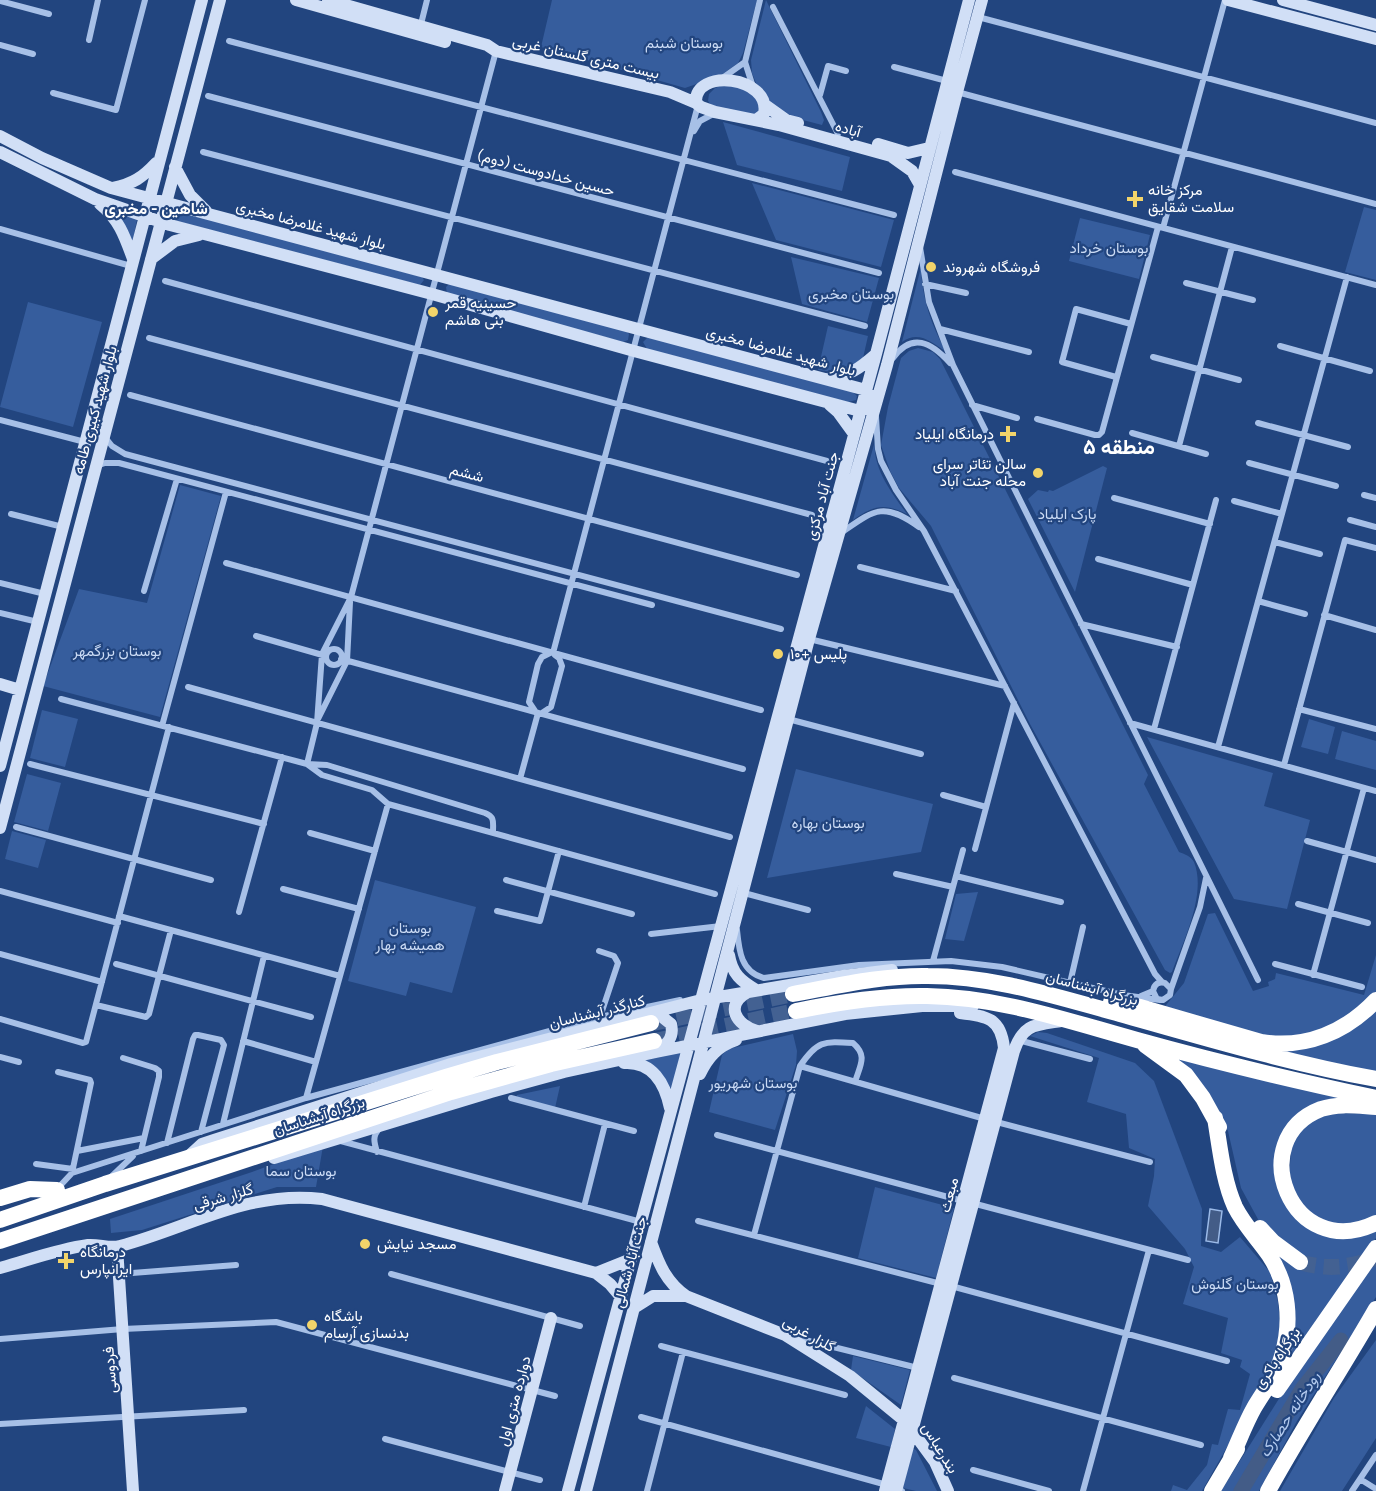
<svg xmlns="http://www.w3.org/2000/svg" width="1376" height="1491" font-family="Figtree,Vazirmatn,sans-serif">
<style>
.green{fill:#365d9d}
.water{fill:#435c87;stroke:#9bbae8;stroke-width:1.5}
.lines{fill:none;stroke-linecap:round;stroke-linejoin:round}
.river{stroke:#435c87;stroke-width:15}
.highway-tunnel{stroke:#436192;stroke-width:16;stroke-dasharray:16 8;stroke-linecap:butt}
.street{stroke:#a7c0e7;stroke-width:6}
.secondary{stroke:#d1dff6;stroke-width:12}
.highway{stroke:#fff;stroke-width:16}
.poi-dot{fill:#f2d46a;stroke:#22457f;stroke-width:2}
.labels{text-anchor:middle;stroke-width:4.5;stroke-linejoin:round;paint-order:stroke}
.park-label{font-size:15px;fill:#cbdbf5;stroke:#22457f}
.street-label{font-size:15px;fill:#fff;stroke:#22457f}
.poi-label{font-size:15px;fill:#fff;stroke:#22457f;text-anchor:start}
.neighbourhood-label{font-size:16px;font-weight:bold;fill:#fff;stroke:#22457f}
.water-label{font-size:16px;font-style:italic;fill:#b3caee;stroke:#22457f}
.district-label{font-size:21px;font-weight:bold;fill:#fff;stroke:#22457f}
</style>
<rect width="100%" height="100%" fill="#22457f"/>
<path class="green" d="M552 0H757L743 53 738 63 720 76 685 88 541 47Z
M766 0 821 112 824 120 822 125 780 114 758 88 752 73 751 60Z
M726 84 750 89 763 108 752 117 711 105 708 101 709 94 715 88Z
M723 122 850 157 842 191 737 165Z
M752 183 894 220 881 267 776 240Z
M1364 207 1376 210V280L1345 272Z
M175 210 422 277 424 280 420 285 176 221 170 216 171 211Z
M115 212 137 219 132 246Z
M1080 218 1150 235 1139 279 1069 261Z
M791 257 879 278 867 322 802 304Z
M921 267C922 299 931 324 946 352 932 342 918 330 902 342Z
M449 284 626 330 629 334 628 340 623 342 447 294 446 287Z
M28 302 102 322 73 427 0 407Z
M828 326 868 336 863 358 840 373 818 370Z
M648 337 852 391 857 396 856 400 848 402 835 399 647 349 643 342Z
M918 348 933 352 940 359 1148 775 1144 784 1179 852C1184 854 1191 856 1194 862 1207 894 1183 942 1172 972L1170 973 1165 970 1030 724 931 526 899 488 890 471 881 445 888 407 901 358 909 351Z
M875 441C872 468 892 493 907 514 884 503 874 505 853 520Z
M1103 466 1107 468 1075 592 1028 499 1038 490 1048 492 1049 490 1053 491Z
M180 485 221 496 160 717 43 686 79 589 147 603Z
M42 710 78 719 65 767 30 758Z
M1309 719 1335 727 1328 754 1301 747Z
M1342 731 1376 741V770L1335 759Z
M1147 737 1273 773 1264 806 1310 820 1287 909 1234 899Z
M796 769 933 804 921 852 767 878Z
M27 774 61 783 48 831 14 822Z
M12 831 46 840 38 868 5 859Z
M375 880 476 907 452 993 410 982 406 996 348 981Z
M978 892 964 941 945 939 956 894Z
M1215 913 1253 991 1269 986 1268 982 1275 979 1276 973 1364 995 1376 955V996L1348 1021 1290 1041 1162 1010 1184 983 1208 914Z
M1376 1005V1075L1253 1046 1280 1047Z
M1038 1032 1047 1033 1135 1063 1154 1081 1202 1209 1201 1246 1221 1252 1240 1237 1270 1272 1278 1302 1281 1334 1273 1366 1202 1491H1171L1173 1485 1187 1490 1207 1465 1212 1444 1218 1445 1228 1409 1240 1410 1250 1374 1240 1367 1242 1360 1221 1353 1228 1318 1183 1304 1194 1267 1185 1249 1148 1206 1154 1176 1155 1159 1129 1148 1126 1114 1087 1102 1099 1058 1030 1036Z
M793 1034 797 1051 796 1065 775 1130 709 1112 722 1055 728 1049Z
M682 1049 672 1093 632 1061Z
M1172 1057 1361 1103H1336L1283 1145 1299 1217 1376 1227V1238L1256 1410 1292 1324 1240 1202 1260 1234 1259 1221 1241 1188 1228 1131 1216 1107Z
M560 1086 555 1108 516 1098 517 1095Z
M1327 1113 1376 1114V1220L1368 1224H1321L1288 1190 1292 1138 1316 1116Z
M323 1146 316 1187H277L142 1230 111 1233 110 1219 252 1172Z
M875 1187 954 1208 936 1278 858 1258Z
M1376 1258V1297L1297 1421 1259 1491H1221L1292 1378Z
M1376 1340V1438L1342 1491H1280L1334 1398Z
M853 1356 910 1370 901 1405 851 1370Z
M866 1406 895 1429 891 1447 856 1438Z
M912 1448 916 1450 937 1491H916L903 1488Z"/>
<path class="water" d="M1210 1209 1222 1211 1218 1243 1206 1241Z"/>
<g class="lines">
<path class="river" d="M1241 1491 1302 1389 1341 1340"/>
<path class="highway-tunnel" d="M653 1023 793 994
M655 1041 796 1011
M1300 1262C1325 1270 1351 1268 1375 1258"/>
<path class="street" d="M0 1 49 14
M773 7 838 134
M978 17 1376 123
M420 28 427 0
M89 40 98 0
M229 41 894 215
M0 45 33 54
M894 67 947 81
M721 79 745 62
M753 87 745 62 760 0
M957 92 1376 204
M53 93 116 110 145 0
M820 95 828 66 846 71
M208 96 879 273
M694 131 700 121 715 113
M203 152 865 326
M955 172 1376 285
M1163 228 1225 0
M0 229 131 266
M920 247 929 302 953 365 1258 980
M165 281 827 461
M1186 283 1253 300
M925 284 966 293
M940 329 1029 352
M149 338 812 515
M1280 346 1370 371
M1153 357 1239 380
M893 358C912 332 931 342 950 363
M1116 377 1062 362 1076 309 1131 324
M130 395 797 575
M972 405 1017 418
M876 417 878 449 881 461 896 490 924 531 1155 974 1162 982
M1037 419 1095 435H1099L1102 432 1158 227
M0 420 85 442
M1258 423 1348 447
M1132 433 1206 454
M104 436 112 446 125 454 781 629
M1179 446 1232 247
M1249 463 1336 486
M96 466 105 463H119L652 605
M1364 495 1376 498
M1114 498 1210 524
M1234 501 1282 514
M11 514 63 527
M1350 520 1376 527
M841 533C874 510 883 501 919 527
M1275 542 1320 554
M1098 559 1193 585
M226 563 761 710
M860 567 956 591
M0 583 45 594
M144 591 177 479
M1258 601 1305 614
M0 613 38 622
M1324 615 1376 630
M1081 624 1177 647
M256 636 326 656
M809 639 1005 686
M326 657a8 8 0 1 1 16 0a8 8 0 1 1-16 0Z
M553 653 698 105
M341 659 743 769
M188 687 730 837
M61 699 307 764 327 765 485 813C495 817 493 822 493 832
M1299 709 1376 729
M535 711 529 702 538 664 542 657 550 653
M542 713 551 707 562 666 559 658 555 655
M318 719 347 661 350 602
M788 719 921 754
M1130 723 1376 791
M162 726 226 492
M1154 729 1216 500
M1218 747 1347 277
M30 764 264 824
M307 764 317 723 322 654 351 597 496 51
M307 764 322 775 372 790 388 804 715 894
M1284 765 1345 540 1376 548
M520 779 538 713
M943 795 986 807
M16 827 211 880
M310 833 375 851
M1307 841 1376 860
M975 849 1014 703
M896 874 953 887
M956 876 1061 902
M506 880 632 914
M283 889 359 909
M0 891 118 923
M744 893 808 910
M1298 904 1368 923
M497 911 540 921 559 851
M239 912 282 757
M119 916 340 976
M737 930C739 951 741 972 764 978L859 965 951 961 1002 967 1123 995 1160 1000
M651 934 721 926
M599 951 614 956 618 963 600 1017
M0 954 102 982
M933 961 963 850
M116 964 311 1017
M1275 964 1362 987
M1313 975 1364 788
M1070 983 1083 927
M1171 989 1200 907 1206 878
M1141 996 1153 991C1154 984 1159 981 1165 983L1171 989 1170 995 1163 1000 1157 999 1153 991
M96 1005 146 1017 149 1014 171 930
M0 1019 83 1043 86 1042 169 727
M1018 1040 1090 1059
M243 1041 316 1062
M0 1057 19 1062
M123 1058 155 1068 159 1071V1077L141 1151
M800 1066 985 1119 1150 1162
M58 1072 90 1080 91 1083 72 1173
M306 1098 388 804
M511 1098 634 1131
M223 1124 264 956
M717 1135 963 1201
M337 1140 641 1222
M167 1143 193 1039 195 1035H198L221 1040 224 1045 201 1132
M77 1151 144 1138
M377 1152C374 1142 372 1136 380 1128
M36 1164 73 1169
M112 1176 133 1156
M58 1188 72 1173 306 1098 600 1017 680 1000
M972 1203 1188 1260
M584 1207 605 1124
M698 1221 941 1284
M754 1235 800 1066C817 1041 823 1041 853 1043 868 1056 860 1065 855 1082
M119 1274 236 1265
M391 1274 580 1326
M951 1286 1227 1361
M797 1338 918 1368
M0 1339 123 1329 276 1322 555 1396
M661 1346 845 1395
M954 1378 1201 1445
M641 1417 887 1485 902 1491
M0 1424 244 1410
M385 1439 540 1480
M973 1470 1049 1491
M1360 1479 1376 1489
M647 1491 683 1352
M1083 1491 1149 1250
M1352 1491 1376 1455"/>
<path class="secondary" d="M296 0 445 42
M328 0 487 45 496 51 670 92 696 103
M1228 0 1376 39
M1283 0 1376 25
M765 105 786 120 798 123
M756 120 764 114C772 76 693 67 696 103L701 107 715 112 779 125 891 156 912 171 920 185
M0 136 42 158 111 188 866 390 876 404 860 411 634 351 432 294 170 225 95 199 0 152
M878 144 908 153 929 148
M175 167 190 195 206 211
M113 188C133 184 143 177 156 163
M100 204C119 219 125 237 133 259
M151 259 175 241 199 235
M828 379C850 375 859 369 875 355
M830 405 838 412 854 434
M0 684 20 690
M0 766 202 0
M0 828 220 0
M729 955C732 974 741 981 756 990
M748 992C724 1005 736 1025 757 1031
M651 1015 661 1016 671 1024C674 1036 669 1043 659 1049
M624 1063C653 1061 665 1084 670 1108
M700 1074C708 1057 718 1046 736 1040
M190 1155 202 1144 214 1140 451 1064 701 1000 843 976 892 970
M274 1158 491 1092 564 1072 656 1052 845 1014 922 1006H973
M651 1242C659 1264 666 1282 686 1296L785 1335 850 1376 905 1421 935 1462 948 1491
M117 1247 133 1491
M0 1268C29 1260 58 1249 88 1245 99 1244 110 1249 120 1246 189 1228 247 1190 322 1199L596 1273 610 1284 621 1297
M596 1273 631 1259
M634 1308 653 1296H686
M505 1491 551 1318
M568 1491 876 354 969 0
M586 1491 809 639 887 365 957 92 982 0
M885 1491 1004 1048C1001 1018 987 1016 960 1013
M896 1491 1014 1051C1023 1024 1035 1025 1061 1021"/>
<path class="highway" d="M793 994C837 986 883 975 928 976 994 976 1057 997 1120 1014 1205 1038 1289 1063 1376 1079
M1111 1002 1140 1007 1261 1042C1306 1049 1346 1032 1376 1000
M796 1011C839 1002 883 995 927 996 1000 997 1068 1021 1137 1040 1216 1062 1296 1081 1376 1098
M1145 1045 1186 1075 1203 1098 1219 1127
M1376 1107C1358 1106 1339 1103 1321 1109 1243 1139 1291 1264 1376 1223
M1215 1118C1220 1148 1223 1180 1235 1207 1244 1225 1258 1239 1269 1255 1289 1285 1292 1323 1282 1356 1277 1375 1264 1391 1254 1408 1245 1424 1239 1441 1231 1458
M0 1198 30 1189 57 1190
M0 1220 105 1184 446 1077 497 1062 651 1023
M1260 1228 1273 1242 1300 1262
M0 1241 451 1092 551 1064 654 1041
M1277 1390 1376 1248
M1212 1491 1237 1449
M1268 1491C1302 1429 1341 1370 1376 1309"/>
</g>
<g class="poi-dot">
<path d="M1132 190h6v6h6v6h-6v6h-6v-6h-6v-6h6z"/>
<circle cx="931" cy="267" r="6"/>
<circle cx="433" cy="312" r="6"/>
<path d="M1005 425h6v6h6v6h-6v6h-6v-6h-6v-6h6z"/>
<circle cx="1038" cy="473" r="6"/>
<circle cx="778" cy="654" r="6"/>
<circle cx="365" cy="1244" r="6"/>
<path d="M63 1252h6v6h6v6h-6v6h-6v-6h-6v-6h6z"/>
<circle cx="312" cy="1325" r="6"/>
</g>
<g class="labels">
<g class="park-label">
<text x="684" y="48">بوستان شبنم</text>
<text x="1109" y="253">بوستان خرداد</text>
<text x="851" y="299">بوستان مخبری</text>
<text x="1067" y="519">پارک ایلیاد</text>
<text x="117" y="656">بوستان بزرگمهر</text>
<text x="828" y="828">بوستان بهاره</text>
<text x="410" y="933">بوستان<tspan x="410" dy="17">همیشه بهار</tspan></text>
<text x="753" y="1088">بوستان شهریور</text>
<text x="301" y="1176">بوستان سما</text>
<text x="1235" y="1289">بوستان گلنوش</text>
</g>
<g class="street-label">
<text transform="translate(586 57) rotate(13)" y="5">بیست متری گلستان غربی</text>
<text transform="translate(848 129) rotate(16)" y="5">آباده</text>
<text transform="translate(546 173) rotate(15)" y="5">حسین خدادوست (دوم)</text>
<text transform="translate(311 225) rotate(15)" y="5">بلوار شهید غلامرضا مخبری</text>
<text transform="translate(781 351) rotate(15)" y="5">بلوار شهید غلامرضا مخبری</text>
<text transform="translate(95 410) rotate(-75)" y="5">بلوار شهید کبیری طامه</text>
<text transform="translate(467 473) rotate(15)" y="5">ششم</text>
<text transform="translate(822 496) rotate(-75)" y="5">جنت آباد مرکزی</text>
<text transform="translate(1092 988) rotate(15)" y="5">بزرگراه آبشناسان</text>
<text transform="translate(597 1012) rotate(-14)" y="5">کنارگذر آبشناسان</text>
<text transform="translate(319 1116) rotate(-18)" y="5">بزرگراه آبشناسان</text>
<text transform="translate(949 1195) rotate(-75)" y="5">مبعث</text>
<text transform="translate(223 1197) rotate(-16)" y="5">گلزار شرقی</text>
<text transform="translate(630 1262) rotate(-75)" y="5">جنت آباد شمالی</text>
<text transform="translate(809 1334) rotate(30)" y="5">گلزار غربی</text>
<text transform="translate(1277 1358) rotate(-56)" y="5">بزرگراه باکری</text>
<text transform="translate(110 1370) rotate(-94)" y="5">فردوسی</text>
<text transform="translate(514 1401) rotate(-75)" y="5">دوارده متری اول</text>
<text transform="translate(940 1448) rotate(59)" y="5">بندرعباس</text>
</g>
<g class="poi-label">
<text x="1148" y="195">مرکز خانه<tspan x="1148" dy="17">سلامت شقایق</tspan></text>
<text x="943" y="272">فروشگاه شهروند</text>
<text x="445" y="308">حسینیه قمر<tspan x="445" dy="17">بنی هاشم</tspan></text>
<text x="994" y="439" text-anchor="end">درمانگاه ایلیاد</text>
<text x="1026" y="469" text-anchor="end">سالن تئاتر سرای<tspan x="1026" dy="17">محله جنت آباد</tspan></text>
<text x="790" y="659">پلیس +۱۰</text>
<text x="377" y="1249">مسجد نیایش</text>
<text x="80" y="1257">درمانگاه<tspan x="80" dy="17">ایرانپارس</tspan></text>
<text x="324" y="1321">باشگاه<tspan x="324" dy="17">بدنسازی آرسام</tspan></text>
</g>
<g class="neighbourhood-label">
<text x="156" y="214">شاهین - مخبری</text>
</g>
<g class="water-label">
<text transform="translate(1289 1414) rotate(-57)" y="6">رودخانه حصارک</text>
</g>
<g class="district-label">
<text x="1119" y="454">منطقه ۵</text>
</g>
</g>
</svg>
